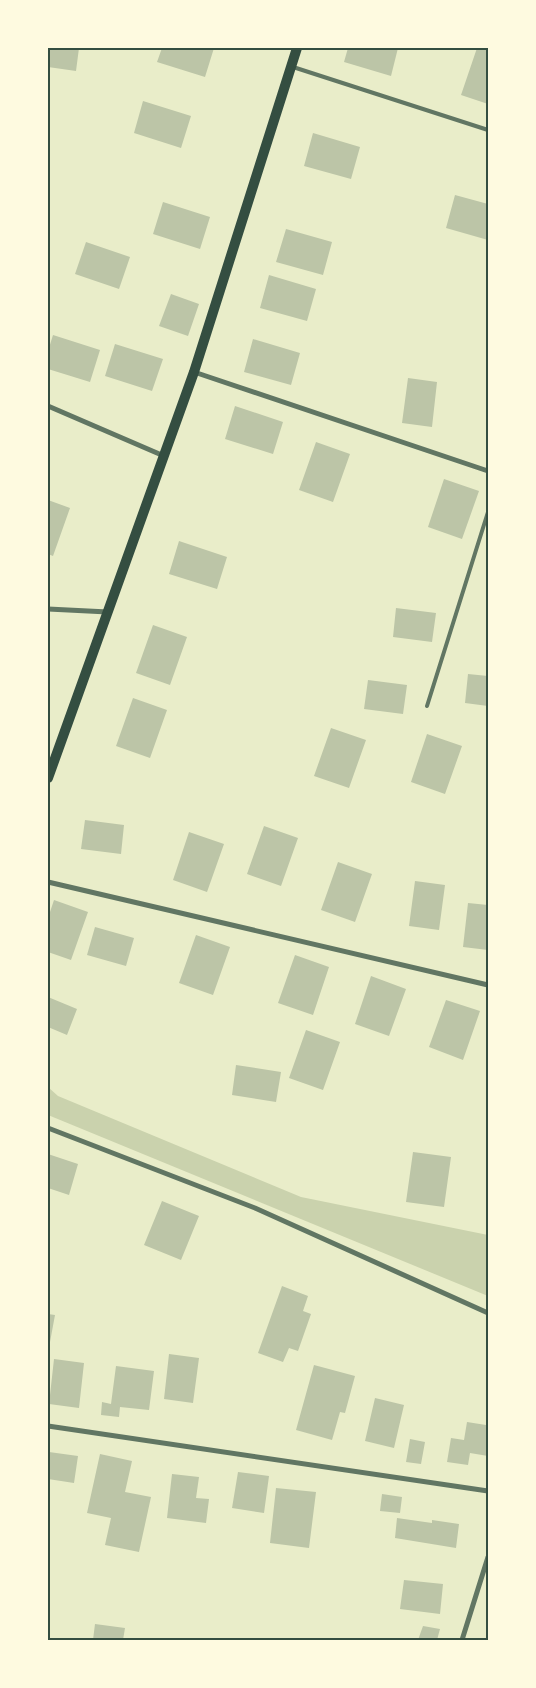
<svg xmlns="http://www.w3.org/2000/svg" width="536" height="1688" font-family="Montserrat,sans-serif">
<style>
.green{fill:#cad2ad}
.building{fill:#bcc5a7}
.lines{fill:none;stroke-linecap:round;stroke-linejoin:round}
.service{stroke:#617663;stroke-width:4}
.minor{stroke:#617663;stroke-width:5}
.secondary{stroke:#344e41;stroke-width:10}
.neatline{fill:none;stroke:#344e41;stroke-width:2}
</style>
<rect width="100%" height="100%" fill="#e9edc9"/>
<path class="green" d="M48 1087 58 1096 301 1197 488 1235V1296L48 1115Z"/>
<path class="building" d="M49 48H79L76 71 48 67Z
M162 48H214L205 77 157 62Z
M348 48H398L391 76 344 62Z
M477 48H488V104L461 95Z
M143 101 191 116 181 148 134 133Z
M313 133 360 147 351 179 304 166Z
M455 195 488 204V240L446 228Z
M163 202 210 217 200 249 153 234Z
M286 229 332 242 323 275 276 262Z
M86 242 130 257 119 289 75 274Z
M269 275 316 289 307 321 260 308Z
M171 294 199 304 188 336 159 326Z
M53 335 100 350 90 382 48 369V351Z
M253 339 300 353 291 385 244 372Z
M115 344 163 359 152 391 105 376Z
M408 378 437 382 432 427 402 423Z
M235 406 283 422 273 454 225 439Z
M316 442 350 454 333 502 299 490Z
M444 479 479 491 462 539 428 527Z
M48 500 70 508 53 556 48 554Z
M179 541 227 557 217 589 169 574Z
M396 608 436 613 432 642 393 637Z
M153 625 187 637 170 685 136 673Z
M468 674 488 676V706L465 703Z
M368 680 407 685 403 714 364 709Z
M133 698 167 710 150 758 116 746Z
M331 728 366 740 349 788 314 776Z
M427 734 462 746 445 794 411 782Z
M85 820 124 825 121 854 81 849Z
M264 826 298 838 281 886 247 874Z
M189 832 224 844 207 892 173 880Z
M338 862 372 874 355 922 321 910Z
M415 881 445 885 439 930 409 926Z
M54 900 88 912 71 960 48 952V918Z
M468 903 488 905V950L463 947Z
M95 927 134 938 126 966 87 955Z
M196 935 230 947 213 995 179 983Z
M295 955 329 967 313 1015 278 1003Z
M371 976 406 989 389 1036 355 1024Z
M48 997 77 1009 67 1035 48 1027Z
M446 1000 480 1011 463 1060 429 1047Z
M306 1030 340 1042 323 1090 289 1078Z
M236 1065 281 1072 276 1102 232 1095Z
M413 1152 451 1157 444 1207 406 1202Z
M48 1154 78 1164 69 1195 48 1188Z
M162 1201 199 1216 181 1260 144 1245Z
M282 1286 308 1296 303 1311 311 1314 298 1351 289 1348 283 1362 258 1353Z
M48 1314 55 1315 50 1342H48Z
M169 1354 199 1358 193 1403 164 1399Z
M54 1359 84 1363 79 1408 49 1404Z
M314 1365 355 1376 345 1413 340 1412 332 1440 296 1430Z
M116 1366 154 1371 149 1410 120 1407 119 1417 101 1415 102 1402 111 1404Z
M375 1398 404 1405 394 1448 365 1441Z
M487 1416 488 1456 470 1453 468 1465 447 1462 451 1438 464 1440 467 1422 486 1425Z
M410 1439 425 1442 421 1464 406 1462Z
M48 1445H50L49 1452 78 1456 74 1483 48 1479Z
M100 1454 132 1461 125 1492 151 1497 139 1552 105 1545 111 1518 87 1513Z
M238 1472 269 1476 264 1513 232 1508Z
M172 1474 199 1477 196 1498 209 1499 206 1523 167 1518Z
M276 1488 316 1492 309 1548 270 1543Z
M382 1494 402 1497 400 1513 380 1511Z
M397 1518 432 1523V1520L459 1524 456 1548 395 1538Z
M404 1580 443 1584 440 1614 400 1609Z
M95 1624 125 1628 123 1640H93Z
M423 1626 440 1629 437 1640H418Z"/>
<g class="lines">
<path class="service" d="M293 67 488 130
M427 706 488 512"/>
<path class="minor" d="M194 372 488 471
M48 406 164 456
M48 609 108 612
M48 882 488 985
M48 1128 255 1208 488 1313
M48 1426 488 1491
M462 1640 488 1557"/>
<path class="secondary" d="M48 778 194 372 297 48"/>
</g>
<rect width="536" height="1688" fill="none" stroke="#fefae0" stroke-width="98"/>
<rect x="49" y="49" width="438" height="1590" class="neatline"/>
</svg>
